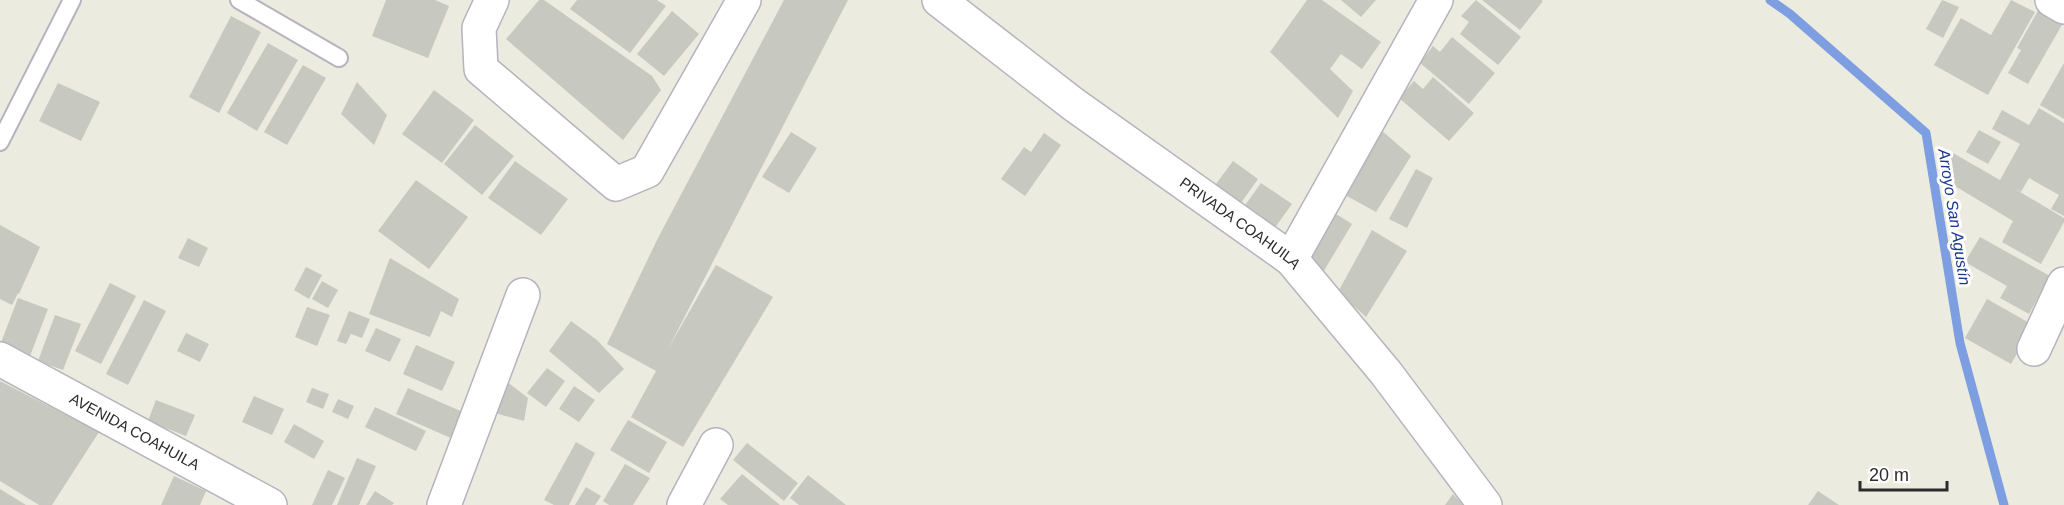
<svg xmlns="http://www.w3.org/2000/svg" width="2064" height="505" font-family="Arial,sans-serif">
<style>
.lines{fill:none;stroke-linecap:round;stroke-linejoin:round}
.stream{stroke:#7e9ee2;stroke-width:9}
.building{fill:#c7c8bf}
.lane-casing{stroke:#b6b3be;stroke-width:20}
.street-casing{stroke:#b6b3be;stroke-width:36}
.lane{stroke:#fff;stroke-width:16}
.street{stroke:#fff;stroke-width:33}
.labels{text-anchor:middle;stroke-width:6;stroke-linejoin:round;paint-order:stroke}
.street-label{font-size:15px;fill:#2c2c2c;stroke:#fff}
.water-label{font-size:16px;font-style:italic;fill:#1c388f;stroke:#fff}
</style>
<rect width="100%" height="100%" fill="#ecebdf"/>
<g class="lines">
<path class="stream" d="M1770 0 1790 14 1926 133 1960 343 2004 505"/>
</g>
<path class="building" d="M386 0H435L449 6 428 58 372 36Z
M539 0H544L652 76 661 90 623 140 506 39Z
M577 0H657L666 6 630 53 570 9Z
M784 0H848L668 349 716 265 773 297 683 447 631 417 656 371 607 344 658 238Z
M1307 0H1322L1381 42 1362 69 1341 54 1330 69 1353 91 1338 118 1270 52Z
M1341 0H1376L1361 17Z
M1476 0 1521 37 1498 65 1460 34 1469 22 1461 16Z
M1482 0H1541L1543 1 1520 30Z
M1942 0 1959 7 1943 38 1926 29Z
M2011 0 2035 12 1988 95 1934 65 1961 18 1991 35Z
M2039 9 2063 23 2028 84 2008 73 2021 50 2017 48Z
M672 11 699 34 664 76 637 54Z
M231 16 261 32 219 113 189 97Z
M1452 37 1495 73 1469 104 1420 63 1433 46 1440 52Z
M268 43 298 60 257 131 227 113Z
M2064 63V119L2040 105Z
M303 65 326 78 287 145 264 132Z
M1433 77 1474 113 1449 141 1399 98 1414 81 1423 89Z
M357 82 387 115 374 145 341 114Z
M58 83 100 102 81 141 39 121Z
M434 90 474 120 442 163 402 134Z
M2039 108 2064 123V216L2051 209 2059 195 2029 178 2021 192 2015 189 2064 218V222L2041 264 2002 242 2013 221 1940 177 1953 153 2000 180 2020 144 1992 129 2002 110 2029 125Z
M1373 123 1411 156 1376 212 1336 190Z
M475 125 514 156 482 195 444 164Z
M1979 130 2001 142 1988 164 1966 152Z
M791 132 817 148 789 193 762 177Z
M1044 133 1061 145 1025 196 1001 179 1024 147 1031 152Z
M515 161 568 199 541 235 488 198Z
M1233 161 1258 179 1236 210 1210 192Z
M1416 169 1433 178 1407 228 1389 219Z
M416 180 468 217 429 269 378 231Z
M1261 183 1292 204 1269 236 1238 215Z
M1325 207 1352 224 1322 274 1294 257Z
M0 225 40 247 19 294 18 293 12 305 0 299Z
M1372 230 1407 251 1366 317 1338 292Z
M1980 237 2050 276 2029 314 2000 298 2007 286 1965 262Z
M188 238 208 248 199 267 178 258Z
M390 258 459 299 452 317 441 311 430 337 369 314Z
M306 267 322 275 309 299 294 290Z
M322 281 338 290 328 308 312 299Z
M110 283 136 296 101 364 75 351Z
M18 298 48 309 30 356 0 345Z
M1987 299 2033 325 2011 364 1965 338Z
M144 300 166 311 128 385 106 374Z
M307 307 330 315 317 346 295 337Z
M349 311 370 319 362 338 351 334 346 344 337 341Z
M55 315 81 324 63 370 38 361Z
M571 321 597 340 624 369 599 393 549 351Z
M376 328 401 339 390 362 365 351Z
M186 333 209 344 200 362 177 351Z
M416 345 455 362 442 391 403 374Z
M547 368 565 381 546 407 527 393Z
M0 381 99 432 52 505H39L0 481Z
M506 381 528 398 524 421 495 413Z
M574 386 595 400 579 422 559 409Z
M312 388 329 394 323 409 306 402Z
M408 388 465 413 453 439 396 414Z
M254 396 284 409 272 435 242 422Z
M338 399 354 406 348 419 332 412Z
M156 400 195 415 186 436 148 421Z
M375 407 426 431 416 451 365 427Z
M628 420 667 442 649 473 610 450Z
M294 424 324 441 314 459 284 442Z
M576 442 595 453 569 505H554L544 500Z
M747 443 798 483 784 501 733 460Z
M357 458 376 466 359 505H337Z
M625 464 650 478 633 505H609L603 501Z
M328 470 345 478 332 505H312Z
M742 474 780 505H728L720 499Z
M808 475 846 505H799L790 498Z
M174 476 206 491 200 505H161Z
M586 487 601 496 595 505H575Z
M0 489 26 505H0Z
M375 491 394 503 392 505H366Z
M1818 491 1839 505H1808Z
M1453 494 1463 505H1445Z"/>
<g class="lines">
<defs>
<path id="lane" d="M239 0 339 58
M0 142 72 0"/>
<g id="street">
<path d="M492 0 479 28 481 69 616 184 647 171 744 0"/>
<path id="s1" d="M939 0 1073 104 1291 259 1386 373 1485 505"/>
<path d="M2052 0 2064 7"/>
<path d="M1291 259 1436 0"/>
<path d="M2034 349 2064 284"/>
<path id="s2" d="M0 359 270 505"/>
<path d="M444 505 523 295"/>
<path d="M684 505 716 445"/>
</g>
</defs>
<use href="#lane" class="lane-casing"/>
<use href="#street" class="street-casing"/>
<use href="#lane" class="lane"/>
<use href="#street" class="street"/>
</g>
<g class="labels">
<g class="street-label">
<text dy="5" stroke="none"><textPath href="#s1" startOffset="375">PRIVADA COAHUILA</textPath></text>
<text dy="5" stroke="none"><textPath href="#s2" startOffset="153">AVENIDA COAHUILA</textPath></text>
</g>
<g class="water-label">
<text transform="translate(1955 217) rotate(81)" y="6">Arroyo San Agustín</text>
</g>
</g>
<path d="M1860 481v9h87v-9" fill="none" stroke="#2c2c2c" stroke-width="3"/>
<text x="1869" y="481" font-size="18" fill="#2c2c2c" stroke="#ffffff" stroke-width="4.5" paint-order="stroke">20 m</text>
</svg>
